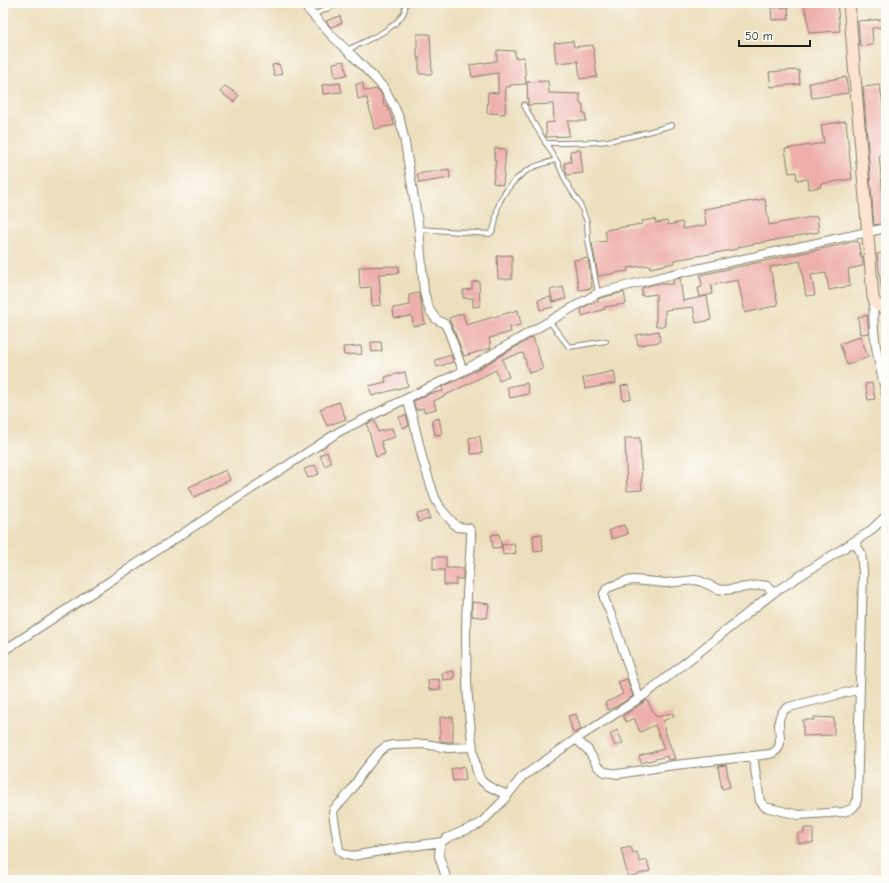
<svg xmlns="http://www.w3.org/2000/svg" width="889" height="883" font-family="'Comic Neue',sans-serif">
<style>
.building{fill:#eeaeaa}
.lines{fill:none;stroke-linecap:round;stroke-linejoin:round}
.service-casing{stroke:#847e6c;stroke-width:6}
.minor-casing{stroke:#847e6c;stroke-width:10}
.secondary-casing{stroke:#847e6c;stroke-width:13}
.service{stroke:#fff;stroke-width:4}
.minor{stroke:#fff;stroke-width:8}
.secondary{stroke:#fde4d0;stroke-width:11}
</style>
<rect width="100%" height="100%" fill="#fdfcf7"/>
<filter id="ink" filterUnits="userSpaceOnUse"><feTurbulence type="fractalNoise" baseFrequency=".025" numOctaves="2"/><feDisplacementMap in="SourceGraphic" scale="8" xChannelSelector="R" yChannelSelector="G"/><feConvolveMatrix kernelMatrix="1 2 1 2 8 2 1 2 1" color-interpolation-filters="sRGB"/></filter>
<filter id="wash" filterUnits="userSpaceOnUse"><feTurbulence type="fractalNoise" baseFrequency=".012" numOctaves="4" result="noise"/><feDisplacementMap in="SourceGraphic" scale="16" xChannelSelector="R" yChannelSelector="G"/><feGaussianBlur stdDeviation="0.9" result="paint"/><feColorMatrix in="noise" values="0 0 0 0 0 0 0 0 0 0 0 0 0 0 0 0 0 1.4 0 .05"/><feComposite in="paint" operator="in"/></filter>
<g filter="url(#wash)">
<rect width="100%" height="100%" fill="#ecdfbd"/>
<g id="blocks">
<path class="building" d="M828 3H837L840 31 809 33 807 13H805V5Z
M788 7 789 19 772 20 771 8Z
M340 16 342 23 331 27 326 21Z
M886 19V27L872 28 873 45 860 46 858 21Z
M417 34H430L432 74H419V57L417 58Z
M573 41 574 47 593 45 597 77 580 79 578 61 556 63 554 43Z
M497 50 515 51V58L524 57 526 84 510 85V87H506L505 114 487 113 488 92 498 93V73L472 77 470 65 497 61Z
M344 61 347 75 335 77 333 63Z
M279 64 282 74 274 76 272 65Z
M799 70 800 84 771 87 769 72Z
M846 77 848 93 812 98 809 83Z
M548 81 549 93 580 94V104H583V113H585L586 121H568L569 136 546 137V123L554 122 553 104 528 105 527 82Z
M340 83 342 92 323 94 322 85Z
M363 83 364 91 377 89 380 91 383 98 384 106H387L395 125 374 129 367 98 358 99 356 84Z
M880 85 886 127V146L882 147 883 154 879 155 883 196 886 195V223L874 225 863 87Z
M225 86 239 95 234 102 220 92Z
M846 121 852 179 820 184 821 187 809 189 808 179 797 180 796 172 789 173 785 149 824 143 821 125Z
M495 148 506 149 503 185 493 183 496 160H494Z
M580 150 583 173 567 175 564 163 571 162 570 151Z
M449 169 450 178 419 183 417 174Z
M765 199 769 225 817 216 819 232 738 247V249L674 260V263L650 268V265L627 268 628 271 598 276 592 243 607 241 605 230 642 224V221L655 219 656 223 667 221 668 225 682 222 683 229 706 225 704 209Z
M858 241 861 257H863V266L848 269 850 286 829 290 826 273 811 275 815 295 806 296 800 261 770 267 778 305 745 313 738 280 711 285 712 294 700 297 698 288 702 287 700 275Z
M886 252V293H882L877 254Z
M512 255V279H498L497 256Z
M588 258 592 288 579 290 574 260Z
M399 266V273L379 274 381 305 372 306 371 287 360 288 359 267Z
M680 278 683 301 707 296 711 320 696 323 693 307 665 310V326H656V294L642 296V288L654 284H673V280Z
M479 281 480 306 473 307V298H463V290L472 289V282Z
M563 287 566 299 553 302 550 290Z
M624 292 626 304 604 307 605 309 582 316 581 309 590 304 598 302V300L600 298Z
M419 293 425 324 413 326 412 316 394 318 393 308 410 305 409 295Z
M550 297 553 307 540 310 538 300Z
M518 310 521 325 510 327 511 332 489 338 491 348 464 356 449 318 463 313 466 325Z
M867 315 869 333 860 334 858 317Z
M659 331 660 342 638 345 636 335Z
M860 336 868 357 847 365 840 344Z
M533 337 543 369 529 373 523 353 502 359 509 377 499 381 496 370 434 401 436 409 424 412 423 408 416 410 413 401 427 396 428 394 443 391 442 387 466 376Z
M371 342H381L382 351 372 352Z
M361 346 362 354 344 355 343 347Z
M451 355 453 362 437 367 435 360Z
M614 371 616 383 585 389 583 378Z
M405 372 408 386 372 396 369 386 386 382 385 377Z
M527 383 529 394 510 398 507 387Z
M872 383 875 399 868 400 865 384Z
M628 385 631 398 623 400 621 386Z
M339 402 346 419 327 426 320 409Z
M406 415 409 426 402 428 399 417Z
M439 418 442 434 435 435 432 420Z
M375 421 378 432 392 428 395 437 381 441 385 454 376 457 367 424Z
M480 436 482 453 471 454 469 438Z
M625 438H640L642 490 627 491Z
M327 452 331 463 325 466 320 455Z
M315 465 319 474 308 478 304 469Z
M226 470 230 480 194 497 189 487Z
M428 511 430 519 418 522 417 514Z
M624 525 628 534 612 539 609 530Z
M499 534 502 547 493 548 491 535Z
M542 534 543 551 534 552 533 535Z
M514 543 516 553 503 555 502 545Z
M433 557H446V568H463V579H456V585H444V570H433Z
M472 602 489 604 487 618 472 616Z
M454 671V679L443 680 442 673Z
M439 679 440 689 429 690 428 680Z
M627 679 633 696 617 706 608 710 605 703 623 694 618 682Z
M647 700 656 717 673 713 674 716 663 721 665 729H664L675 759 668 760 667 756 641 763 639 756 664 749 655 725 640 732 634 718 626 722 623 716Z
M576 714 581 730 573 733 568 716Z
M440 717H453V742L440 741Z
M814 717 834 718V735L803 736V720H814Z
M617 730 623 743 615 746 610 734Z
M726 765 730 787 722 789 718 766Z
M464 766 466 779 453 781 451 769Z
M804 828H813V843H798V833H804Z
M631 847 633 853 637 852 640 862 647 860 650 871 628 877 621 849Z"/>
</g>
</g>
<g filter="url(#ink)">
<use href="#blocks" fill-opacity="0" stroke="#847e6c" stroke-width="1"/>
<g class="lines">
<defs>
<path id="service" d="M313 15 340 3
M347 50C363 42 409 25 405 3
M524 105 533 122 558 163 566 182 580 204 587 222 588 240 598 293
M545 143C563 143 581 143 598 142 623 140 647 132 672 125
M419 229 490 234C497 228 495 216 498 207 502 192 518 175 532 168 539 164 548 163 555 160
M549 321 569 347 606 341"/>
<path id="minor" d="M302 3 332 36 354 57 384 88 394 106 400 120 405 143 419 229 424 292 427 303 430 311 436 319 445 324 449 332 463 371
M874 302C871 334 879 363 886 394
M407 399 413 419 423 461 435 498 441 509 457 527 469 528 471 533C471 553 468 574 467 594 465 643 466 693 472 741 474 753 474 769 481 780 486 787 499 791 507 795
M3 651 340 431 463 371 598 293 669 275 886 228
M639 698 613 620 604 598V594L607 588 626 581 634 580 666 583 695 580 700 581 718 589 725 590 761 585 767 586 773 593
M576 739 588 750 598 767 605 772 618 774 667 766 770 754C793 747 766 718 789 707L860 689
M753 756 760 801 765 807 799 815 843 812C851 810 855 808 857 800L863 572 861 553 854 541
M442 842 399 848 352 856 343 854 339 850 333 813 334 809 344 799 352 789 362 773 379 752 385 747 392 745 425 744 448 748 473 747
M447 880 439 856 440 845 442 842 447 838 480 824 502 802 522 777 576 739 643 696 699 652 773 593 869 532 886 516"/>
<path id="secondary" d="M849 3 873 297C875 304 878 308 886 307"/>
</defs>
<use href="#service" class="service-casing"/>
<use href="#minor" class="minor-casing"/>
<use href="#secondary" class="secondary-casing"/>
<use href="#service" class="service"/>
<use href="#minor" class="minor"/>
<use href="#secondary" class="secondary"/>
</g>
</g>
<rect width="889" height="883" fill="none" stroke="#fdfcf7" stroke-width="16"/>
<path d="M739 40v6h71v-6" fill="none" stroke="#1c1c1c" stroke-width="2"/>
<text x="745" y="40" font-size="12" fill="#1c1c1c" stroke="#fdfcf7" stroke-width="3" paint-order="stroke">50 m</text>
</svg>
